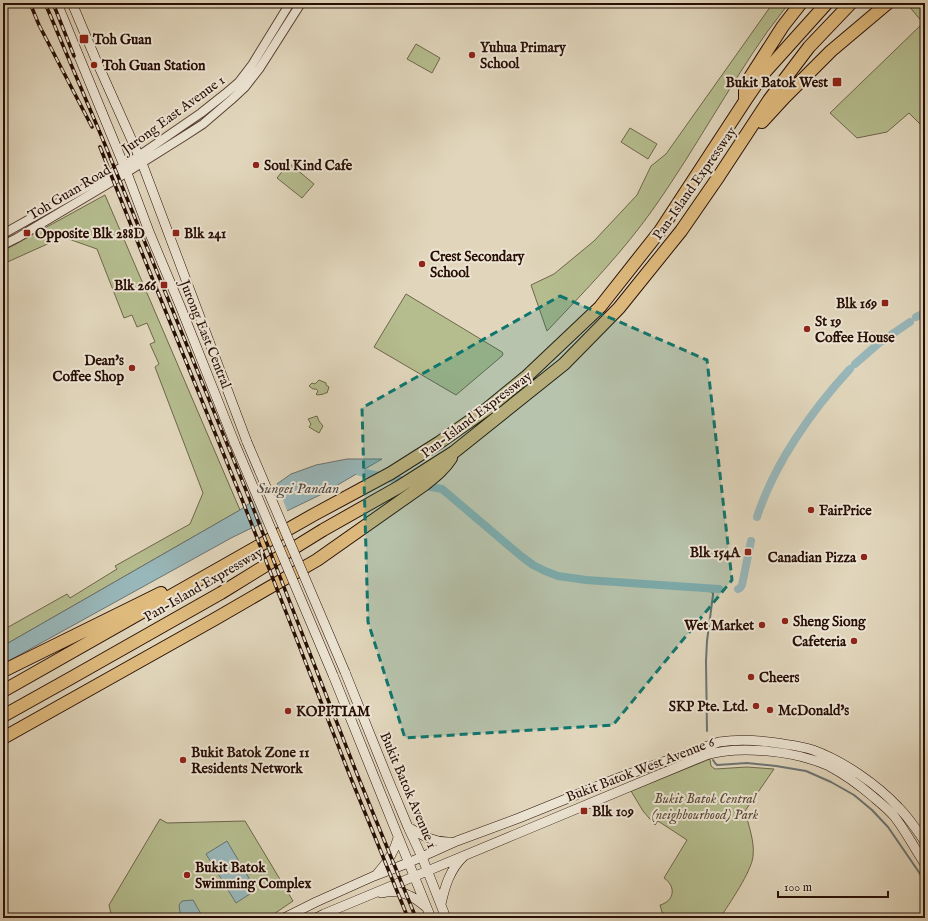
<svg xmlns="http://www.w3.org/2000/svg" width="928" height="921" font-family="'IM FELL English',serif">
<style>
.green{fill:#b5bd8f;stroke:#6e664a}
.water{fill:#98b7ba;stroke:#6b7372}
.pier{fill:#e1d6bc}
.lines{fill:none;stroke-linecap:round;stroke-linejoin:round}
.stream{stroke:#6b7372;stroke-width:2}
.canal{stroke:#98b7ba;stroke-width:8}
.tertiary-casing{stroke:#564033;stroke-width:10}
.secondary-casing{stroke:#270e05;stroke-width:10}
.motorway-casing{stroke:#270e05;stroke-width:14}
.tertiary{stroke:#ece4d3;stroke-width:8}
.secondary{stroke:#ece4d3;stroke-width:9}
.motorway{stroke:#e0bb7e;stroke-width:12}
.rail-casing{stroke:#270e05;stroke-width:3.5}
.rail{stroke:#ece4d3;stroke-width:2;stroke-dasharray:6;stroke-linecap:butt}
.secondary-bridge-casing{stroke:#270e05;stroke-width:10;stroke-linecap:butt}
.secondary-bridge{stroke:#ece4d3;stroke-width:9}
.marked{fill:#0f766e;fill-opacity:0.2;stroke:#0f766e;stroke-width:3;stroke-dasharray:8 5;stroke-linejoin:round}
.poi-dot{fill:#8f2418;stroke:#ece4d3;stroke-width:1.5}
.labels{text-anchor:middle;stroke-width:4;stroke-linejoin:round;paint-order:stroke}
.poi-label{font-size:14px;font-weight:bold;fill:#270e05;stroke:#ece4d3;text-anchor:start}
.street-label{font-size:14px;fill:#270e05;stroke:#ece4d3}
.park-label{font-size:14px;font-style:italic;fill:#594b35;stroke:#ece4d3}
.water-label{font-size:15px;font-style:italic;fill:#4f4944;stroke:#ece4d3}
</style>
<rect width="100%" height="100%" fill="#e1d6bc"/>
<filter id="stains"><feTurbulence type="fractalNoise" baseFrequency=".005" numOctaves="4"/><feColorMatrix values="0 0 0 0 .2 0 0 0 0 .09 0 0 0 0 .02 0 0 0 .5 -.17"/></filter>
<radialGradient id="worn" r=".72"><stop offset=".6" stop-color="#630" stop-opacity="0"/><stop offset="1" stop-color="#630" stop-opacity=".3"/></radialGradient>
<path class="green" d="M773 3H789C782 13 774 22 767 32 728 88 695 149 656 205 624 251 585 291 547 331L531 285 554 274 594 241 637 195 651 166 666 154Z
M910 3H925V129L909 113 887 132 857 138 830 113 923 23 908 5Z
M416 44 440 58 432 73 407 59Z
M630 128 657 144 648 159 621 142Z
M289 163 314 184 302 198 277 178Z
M105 195 240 510 3 646V630L67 594 70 598 117 569 115 566 190 524 203 493 155 367 159 364 150 344 155 342 147 323 137 327 132 315 124 318 97 249 63 237 3 264V251Z
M406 294 502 352 503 354 502 356 456 395 374 347Z
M319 380 326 383V385L329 387 327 393H325L324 394 317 395 316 394 317 393 318 391 316 389H313L309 386 312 383 315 384Z
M317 416 319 421 323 426 319 433 309 427 311 424 308 419Z
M710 759 711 766 715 769 747 767 774 769 745 811C748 824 755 842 753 856 752 871 729 904 720 918H671L662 912 660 905C675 901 676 886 664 878L687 840 658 821 655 825 643 811 631 791Z
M160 819 167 823 245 821 293 901 268 918H112L109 905Z"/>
<path class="water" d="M347 459H382L322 494 233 537 3 664V646L240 510 291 474 316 465Z
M227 841 256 890 236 903 206 854Z
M193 900 201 914 199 918H176L180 912 179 905 182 901Z"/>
<path class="pier" d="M276 482 288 513 263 525 252 499Z"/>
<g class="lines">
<path class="stream" d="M707 731 706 661 707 641 713 595V593L707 588
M713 760 715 763 717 765 747 763 776 766 806 771 831 782 854 795 872 810 888 827 925 881"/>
<path class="canal" d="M916 317 924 313
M855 364 879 343 910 322
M360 472 409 482
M420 485 442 489 521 556 533 565 545 571 558 576 586 580 719 589
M757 517C774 464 812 410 850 369
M738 589 740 588 742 585 751 541"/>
<defs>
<path id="tertiary" d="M3 234 124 166 201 113 225 94 239 82 252 65 290 3
M3 245 17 238 116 179 186 135 203 124 231 100 245 87 259 69 301 3"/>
<path id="secondary" d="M57 3 127 173 150 234 181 308 235 444
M72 3 96 60 142 163 247 442
M345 672 388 779 408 827 422 857 446 918
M333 675 431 918
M408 827C422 835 434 843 451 842
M377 874C387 863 394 853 398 838
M381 893C390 891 401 891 410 896 415 898 421 903 426 907
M441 904C445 886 450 869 464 856
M284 918 316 902 374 876 408 863 457 841 519 818 618 778 719 742C738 739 757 740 777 743 789 745 801 746 813 750 843 761 877 784 899 808 909 818 917 830 925 842
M316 918 324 914C451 861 579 808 706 755 740 745 796 751 829 766 844 774 858 784 871 795 879 802 887 808 894 816 905 830 915 849 925 864"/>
<path id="motorway" d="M745 101V87L747 82 783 26 801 3
M762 122 785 97 831 51 888 3
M3 671 161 593
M3 691 315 514 391 473 440 442 487 409 526 377 600 307 660 231 745 101 764 73 827 3
M3 716 71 678 221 593 323 530 399 487 454 452 564 364 619 308 681 231 719 176 769 100 809 47 851 3
M3 738 215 619 317 560 425 484C435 476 444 469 451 458"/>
</defs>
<use href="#tertiary" class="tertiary-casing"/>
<use href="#secondary" class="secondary-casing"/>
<use href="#motorway" class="motorway-casing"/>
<use href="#tertiary" class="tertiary"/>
<use href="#secondary" class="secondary"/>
<use href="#motorway" class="motorway"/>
<defs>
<path id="rail" d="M30 3 39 25 92 127
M45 3 106 147 248 495 357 774 416 918
M53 3 74 56
M100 147 144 258 241 497 350 776 408 918"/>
</defs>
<use href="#rail" class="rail-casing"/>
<use href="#rail" class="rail"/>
<defs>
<path id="secondary-bridge" d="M247 442 345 672
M235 444 333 675"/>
</defs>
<use href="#secondary-bridge" class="secondary-bridge-casing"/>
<use href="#secondary-bridge" class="secondary-bridge"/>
</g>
<path class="marked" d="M560 296 707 360 732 580 613 725 405 738 368 622 362 408Z"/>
<g class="poi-dot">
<rect x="79" y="34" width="10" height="10" rx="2"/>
<circle cx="472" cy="55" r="4"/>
<circle cx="94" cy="65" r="4"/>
<rect x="832" y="77" width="10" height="10" rx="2"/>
<circle cx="256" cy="165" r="4"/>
<rect x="23" y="229" width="8" height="8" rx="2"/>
<rect x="172" y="229" width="8" height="8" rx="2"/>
<circle cx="422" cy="264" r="4"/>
<rect x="160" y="281" width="8" height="8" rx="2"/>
<rect x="881" y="299" width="8" height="8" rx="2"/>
<circle cx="807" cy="329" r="4"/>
<circle cx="132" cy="368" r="4"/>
<circle cx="811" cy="510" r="4"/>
<rect x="744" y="548" width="8" height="8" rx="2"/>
<circle cx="864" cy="557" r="4"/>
<circle cx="785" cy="621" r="4"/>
<circle cx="762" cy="625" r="4"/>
<circle cx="854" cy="641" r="4"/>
<circle cx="751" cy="677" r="4"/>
<circle cx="756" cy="706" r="4"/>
<circle cx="770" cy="710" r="4"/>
<circle cx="288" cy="711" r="4"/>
<circle cx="183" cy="760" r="4"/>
<rect x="580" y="807" width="8" height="8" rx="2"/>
<circle cx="187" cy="875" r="4"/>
</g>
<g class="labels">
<g class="poi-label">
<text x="93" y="44">Toh Guan</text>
<text x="480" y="52">Yuhua Primary<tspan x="480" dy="16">School</tspan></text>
<text x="102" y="70">Toh Guan Station</text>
<text x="828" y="87" text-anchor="end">Bukit Batok West</text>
<text x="264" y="170">Soul Kind Cafe</text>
<text x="35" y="238">Opposite Blk 288D</text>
<text x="184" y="238">Blk 241</text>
<text x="430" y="261">Crest Secondary<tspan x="430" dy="16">School</tspan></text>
<text x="156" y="290" text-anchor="end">Blk 266</text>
<text x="877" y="308" text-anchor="end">Blk 169</text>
<text x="815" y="326">St 19<tspan x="815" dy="16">Coffee House</tspan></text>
<text x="124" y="365" text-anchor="end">Dean's<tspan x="124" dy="16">Coffee Shop</tspan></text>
<text x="819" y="515">FairPrice</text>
<text x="740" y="557" text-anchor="end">Blk 154A</text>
<text x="856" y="562" text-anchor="end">Canadian Pizza</text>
<text x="793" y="626">Sheng Siong</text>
<text x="754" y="630" text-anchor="end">Wet Market</text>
<text x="846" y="646" text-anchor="end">Cafeteria</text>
<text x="759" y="682">Cheers</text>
<text x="748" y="711" text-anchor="end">SKP Pte. Ltd.</text>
<text x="778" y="715">McDonald's</text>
<text x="296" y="716">KOPITIAM</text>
<text x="191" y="757">Bukit Batok Zone 11<tspan x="191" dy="16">Residents Network</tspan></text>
<text x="592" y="816">Blk 109</text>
<text x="195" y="872">Bukit Batok<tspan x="195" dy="16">Swimming Complex</tspan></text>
</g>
<g class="street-label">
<text transform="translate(173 114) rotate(-36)" y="5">Jurong East Avenue 1</text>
<text transform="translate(694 183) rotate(-55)" y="5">Pan-Island Expressway</text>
<text transform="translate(69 192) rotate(-31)" y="5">Toh Guan Road</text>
<text transform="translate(206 334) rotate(68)" y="5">Jurong East Central</text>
<text transform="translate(476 414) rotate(-37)" y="5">Pan-Island Expressway</text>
<text transform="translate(203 584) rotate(-30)" y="5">Pan-Island Expressway</text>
<text transform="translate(640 769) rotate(-21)" y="5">Bukit Batok West Avenue 6</text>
<text transform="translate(409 790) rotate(67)" y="5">Bukit Batok Avenue 1</text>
</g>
<g class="park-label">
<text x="705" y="803">Bukit Batok Central<tspan x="705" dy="16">(neighbourhood) Park</tspan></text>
</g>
<g class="water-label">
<text x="298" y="493">Sungei Pandan</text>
</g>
</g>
<rect width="928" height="921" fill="none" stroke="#e1d6bc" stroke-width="16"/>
<rect x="4" y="4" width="920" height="913" fill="none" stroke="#270e05" stroke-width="2"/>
<rect x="8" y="8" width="912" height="905" fill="none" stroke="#270e05"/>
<path d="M778 891v6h110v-6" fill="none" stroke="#270e05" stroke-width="2"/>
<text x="784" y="891" font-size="12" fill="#270e05" stroke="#ece4d3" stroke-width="3" paint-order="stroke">100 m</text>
<rect width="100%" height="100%" filter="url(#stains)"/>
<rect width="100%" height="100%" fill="url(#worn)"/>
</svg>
